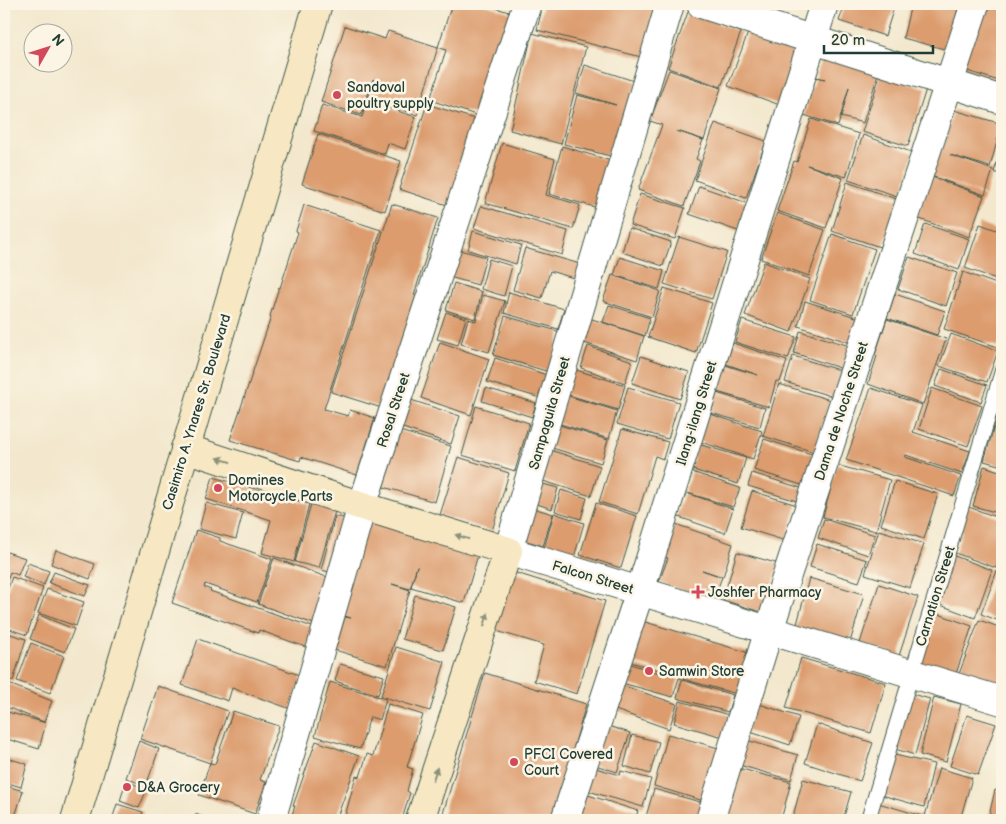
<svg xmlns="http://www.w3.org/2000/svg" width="1006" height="824" font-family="'Balsamiq Sans',sans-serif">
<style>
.building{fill:#dc9c6e}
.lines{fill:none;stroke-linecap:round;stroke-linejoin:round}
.lane-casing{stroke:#3f574b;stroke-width:16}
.street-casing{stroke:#3f574b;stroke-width:30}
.secondary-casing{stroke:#3f574b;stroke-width:30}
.lane{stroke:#fff;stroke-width:14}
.street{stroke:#fff;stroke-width:28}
.secondary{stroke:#f7e8c3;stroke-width:28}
.oneway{fill:#8b927c}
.poi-dot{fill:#d1495b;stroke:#fcf5e5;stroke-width:2}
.labels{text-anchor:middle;stroke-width:5;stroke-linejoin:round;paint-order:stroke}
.poi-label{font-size:14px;fill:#1f3d34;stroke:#fcf5e5;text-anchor:start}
.street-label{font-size:14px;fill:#1f3d34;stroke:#fcf5e5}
</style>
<rect width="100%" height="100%" fill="#fcf5e5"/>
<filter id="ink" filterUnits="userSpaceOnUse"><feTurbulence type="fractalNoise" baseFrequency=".02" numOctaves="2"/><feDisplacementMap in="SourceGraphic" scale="10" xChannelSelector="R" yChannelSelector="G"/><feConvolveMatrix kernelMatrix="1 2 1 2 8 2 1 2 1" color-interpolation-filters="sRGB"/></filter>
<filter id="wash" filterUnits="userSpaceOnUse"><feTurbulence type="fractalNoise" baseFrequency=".0096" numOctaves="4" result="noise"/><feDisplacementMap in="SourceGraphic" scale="20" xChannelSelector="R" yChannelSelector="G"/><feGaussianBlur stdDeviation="1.12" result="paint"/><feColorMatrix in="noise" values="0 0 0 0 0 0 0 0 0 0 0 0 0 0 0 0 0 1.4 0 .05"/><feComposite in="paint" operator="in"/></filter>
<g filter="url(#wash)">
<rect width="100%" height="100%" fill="#f3e8ce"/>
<g id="blocks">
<path class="building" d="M372 4H391L389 10Z
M452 4H483L512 13 479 116 430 100 446 50 438 47 417 115 368 98 374 80 373 79 361 115 321 102 345 26 385 39 388 31 438 47Z
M543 4 657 5 645 58 537 30Z
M845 4H895L885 36 839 21Z
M911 4H959L948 50 903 38Z
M983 4H1002V82L958 68Z
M688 12 741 32 721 87 668 68Z
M749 30 808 51 788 108 728 86Z
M532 33 586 47 561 144 510 130Z
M822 57 878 74 863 123 841 117 849 87 838 126 804 115 816 77 825 79 816 77Z
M585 65 637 82 614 157 564 144 577 95 616 105 576 93Z
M669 70 721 88 704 140 677 131 703 140 696 159 700 161 684 206 638 190 662 125 650 121Z
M880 75 926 89 908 146 862 132Z
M367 101 416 117 405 149 388 143 385 154 314 131 322 105 362 117Z
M427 104 478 120 450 206 399 189Z
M954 110 1002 124 990 167 950 155 993 170 985 195 931 176 940 152H941Z
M811 119 859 134 846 177 807 165 843 178 826 228 777 211 794 161 797 162Z
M715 123 766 141 746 198 695 180Z
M318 134 401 161 385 211 302 184Z
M863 135 914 153 900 197 848 180Z
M502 143 555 159 546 195 580 205 573 229 485 203Z
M562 146 611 161 598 208 549 194Z
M1002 147V175L994 172Z
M932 177 984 196 969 237 917 218Z
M847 182 899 200 883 248 832 231Z
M699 186 747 203 738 231 689 214Z
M640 194 685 208 675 239 630 225Z
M392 204 438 218 414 295 418 296 388 410 331 392Z
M304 205 381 230 324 409 348 416 350 410 375 418 357 475 301 457 300 461 230 440 271 317 270 316 279 287 280 288 298 232 296 231Z
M481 206 568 231 562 255 474 228Z
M777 213 825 230 809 276 761 259Z
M925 224 969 239 959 270 915 254Z
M980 224 1002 232V281L965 268Z
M629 228 671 242 663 266 622 252Z
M473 231 521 245 516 264 468 250Z
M832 234 875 249 853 314 810 300Z
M679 237 727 252 712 299 664 284Z
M525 248 580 264 577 279 550 271 542 298 513 290Z
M456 249 486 257 478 285 449 277Z
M620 257 664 271 659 289 614 275Z
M909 257 957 273 946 306 898 289Z
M489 259 512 266 504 296 481 289Z
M764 262 810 279 791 332 745 315Z
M963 272 1002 286V334L998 347 944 329Z
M612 275 660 291 652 317 603 301Z
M454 283 482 292 475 319 446 310Z
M664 288 712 303 696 353 648 337Z
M509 292 564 309 558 329 504 313Z
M895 294 945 311 937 335 887 318Z
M483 295 505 301 489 352 461 344 468 319 476 321Z
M805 301 859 318 851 343 798 326Z
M609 305 650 318 645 336 603 322Z
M446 312 466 318 458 345 437 339Z
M505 316 561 332 549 372 493 355Z
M589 318 644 336 637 360 581 342Z
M887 319 946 339 923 404 868 384 877 356 875 355Z
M742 320 796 337 788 359 735 342Z
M800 331 850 346 843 369 794 353Z
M951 334 998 351 987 382 939 366Z
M440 342 489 359 471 415 421 398Z
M733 343 787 361 780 382 776 381 769 407 717 392 725 365 758 375 726 364Z
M588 346 632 361 625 383 581 368Z
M641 356 689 372 680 399 632 383Z
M793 356 845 372 837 398 785 382Z
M495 358 547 375 540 398 487 382Z
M573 369 625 385 618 410 565 394Z
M941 369 987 385 981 402 935 386Z
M779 384 830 400 814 452 763 436Z
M628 387 679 402 668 439 617 424Z
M486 388 536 403 532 417 482 401Z
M871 388 922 405 913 432 970 451 962 474 906 455 905 457 961 476 954 496 846 460Z
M932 388 982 406 968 446 919 429Z
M717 393 765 408 760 427 711 413Z
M565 395 617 411 609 439 557 423Z
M408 399 460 416 451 444 400 427Z
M476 406 529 423 515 471 462 455Z
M999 409 1002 410V466L984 461Z
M707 413 762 431 753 459 698 441Z
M556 424 608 440 601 463 549 447Z
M393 429 451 446 435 502 377 485Z
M622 429 668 442 663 459 655 456 638 514 599 502Z
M764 439 815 455 805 486 754 470Z
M698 444 746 458 738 484 690 469Z
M550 450 600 466 591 496 540 480Z
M458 457 509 473 492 531 440 515Z
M837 465 890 480 876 531 823 517Z
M984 466 1002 472V514L973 506Z
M692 472 740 488 733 507 687 493 733 509 725 533 676 516Z
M752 473 804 489 800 502 748 486Z
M213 477 309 504 294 562 262 553 271 520 206 499Z
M895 481 938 494 924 539 881 525Z
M539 483 558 488 552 509 534 503Z
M561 490 587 498 581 519 555 511Z
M752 491 797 505 786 541 741 527Z
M206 503 243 513 236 539 199 529Z
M596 503 637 516 621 568 580 555Z
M311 504 335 511 319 568 295 562Z
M523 505 553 514 543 546 514 537Z
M966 506 1002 519V551L996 568 955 553 962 531Z
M554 513 584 523 573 561 543 552Z
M335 516 352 520 338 574 321 570Z
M368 517 479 551 464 603 411 587 417 566 410 589 392 584 410 590 387 666 335 650 345 617 351 618 339 614Z
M824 519 875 535 868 555 818 538Z
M675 524 733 544 723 577 702 570 722 577 713 601 659 582 668 558 664 557Z
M196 530 220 538V541L272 559 257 602 205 584 204 587 211 590 210 591 315 628 308 648 259 630 258 633 172 603Z
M879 530 924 544 910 588 865 574Z
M817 544 867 560 859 582 810 567Z
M56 550 95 564 90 579 51 564Z
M4 551 25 558 18 575 10 572 7 581 4 580Z
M737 552 779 564 764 613 723 600Z
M952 555 992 570 975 618 935 603Z
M274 558 332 579 317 625 258 604Z
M28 563 49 571 44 585 23 577Z
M510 571 605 601 577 694 534 681 544 645 493 630Z
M997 571 1002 573V622L981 614Z
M54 572 90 585 85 596 49 583Z
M12 577 43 588 27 635 4 627V599Z
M809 578 864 594 849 646 796 628Z
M879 584 918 597 899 656 860 643Z
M47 589 84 602 76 626 38 613Z
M415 595 456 607 443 650 402 639Z
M933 612 972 626 954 680 915 666Z
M39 615 74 629 65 652 30 639Z
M979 620 1002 628V690L959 674Z
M642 621 756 655 744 696 679 678 673 697 622 683 627 663 663 674V671L630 662Z
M4 632 26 639 13 681 4 678Z
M198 639 302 676 291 709 232 688 228 701 182 685Z
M31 643 64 656 50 693 17 681Z
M396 647 445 662 430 711 381 696Z
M801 658 886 683 871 733 786 708Z
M340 664 384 676 378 695 335 681Z
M485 673 586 704 553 820H441Z
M682 680 733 695 728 712 677 698Z
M4 682 52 701 44 722 4 706Z
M330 682 386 699 380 720 370 717 360 749 315 736Z
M615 683 677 704 669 729 607 707Z
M158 686 228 711 210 763 215 764 233 711 279 726 260 780 266 782 255 814 199 795 210 763 140 739Z
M908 693 930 699 915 755 895 749Z
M934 697 961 704 946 762 920 755Z
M680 701 729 715 723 737 674 723Z
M756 703 799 717 790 745 747 731Z
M388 704 423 715 407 767 413 769 407 791 410 793 402 820H344L356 776 360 777 367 754 373 756Z
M4 711 46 723 39 749 4 738Z
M967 715 996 724 978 775 950 766Z
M817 724 873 743 860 781 805 763Z
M605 725 630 733 617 772 592 764Z
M668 734 722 749 707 802 654 786Z
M632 735 659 742 650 774 624 766Z
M746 740 798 755 791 780 739 765Z
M139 741 159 749 146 786 126 778Z
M316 741 359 756 336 820H290L295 806H293Z
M890 754 934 764 924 807 878 794Z
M4 757 27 764 21 787 4 782Z
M592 767 620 775 621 771 651 779 643 807 585 790Z
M734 767 791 782 781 820H722Z
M939 768 972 778 960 820H938L925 816Z
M803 779 851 792 843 820H792Z
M126 781 147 789 139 808 120 801Z
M4 785 23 791 14 820H4Z
M654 789 707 804 702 820H645Z
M995 790 1002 792V820H988Z
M582 793 638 811 635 820H589L576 816Z
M875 802 922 816 920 820H870Z
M117 804 143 812 140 820H112Z
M195 814 212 820H193Z"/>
</g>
</g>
<g filter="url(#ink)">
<use href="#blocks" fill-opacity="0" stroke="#3f574b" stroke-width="1"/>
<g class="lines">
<defs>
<path id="lane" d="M868 820 1002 371"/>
<path id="street" d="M670 4 508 551 1002 701
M701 4 1002 100
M271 820 362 506 527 4
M565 820 640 591 824 4
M710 820 769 630 975 4"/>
<path id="secondary" d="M185 448 362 506 508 551 420 820
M75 820 318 4"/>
</defs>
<use href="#lane" class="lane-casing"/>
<use href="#street" class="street-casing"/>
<use href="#secondary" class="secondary-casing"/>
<use href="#lane" class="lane"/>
<use href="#street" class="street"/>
<use href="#secondary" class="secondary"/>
</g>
<defs><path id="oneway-solid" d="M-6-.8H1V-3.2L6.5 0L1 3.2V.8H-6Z" transform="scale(1.25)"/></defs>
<g class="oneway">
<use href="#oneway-solid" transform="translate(224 460) rotate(-162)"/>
<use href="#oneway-solid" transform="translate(462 537) rotate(-163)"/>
<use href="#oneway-solid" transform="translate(486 620) rotate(-72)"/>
<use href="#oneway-solid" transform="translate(435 774) rotate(-72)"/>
</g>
</g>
<g class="poi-dot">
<circle cx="337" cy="95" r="5"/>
<circle cx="218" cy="488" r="5"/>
<path d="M695.5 584.5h5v5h5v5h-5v5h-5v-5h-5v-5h5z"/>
<circle cx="649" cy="671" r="5"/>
<circle cx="514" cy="762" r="5"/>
<circle cx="127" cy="787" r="5"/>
</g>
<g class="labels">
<g class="poi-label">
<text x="347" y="92">Sandoval<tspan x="347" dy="16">poultry supply</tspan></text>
<text x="228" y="485">Domines<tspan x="228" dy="16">Motorcycle Parts</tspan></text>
<text x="708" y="597">Joshfer Pharmacy</text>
<text x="659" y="676">Samwin Store</text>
<text x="524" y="759">PFCI Covered<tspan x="524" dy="16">Court</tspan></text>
<text x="137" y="792">D&amp;A Grocery</text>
</g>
<g class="street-label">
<text transform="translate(393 410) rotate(-72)" y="5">Rosal Street</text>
<text transform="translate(841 411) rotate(-72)" y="5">Dama de Noche Street</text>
<text transform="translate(196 412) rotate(-73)" y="5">Casimiro A. Ynares Sr. Boulevard</text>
<text transform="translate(549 413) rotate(-74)" y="5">Sampaguita Street</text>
<text transform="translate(696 413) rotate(-73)" y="5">Ilang-ilang Street</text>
<text transform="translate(593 577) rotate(17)" y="5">Falcon Street</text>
<text transform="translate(935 596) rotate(-73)" y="5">Carnation Street</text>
</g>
</g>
<rect width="1006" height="824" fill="none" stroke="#fcf5e5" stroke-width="20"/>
<g transform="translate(48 48) rotate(51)"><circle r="24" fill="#fcf5e5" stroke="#a4ab9e"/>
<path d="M0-4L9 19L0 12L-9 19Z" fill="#d1495b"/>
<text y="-8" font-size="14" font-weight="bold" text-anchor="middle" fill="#1f3d34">N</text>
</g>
<path d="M824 45v8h109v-8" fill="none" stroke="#1f3d34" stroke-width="2.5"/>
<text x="831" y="45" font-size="15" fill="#1f3d34" stroke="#fcf5e5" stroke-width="4" paint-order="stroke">20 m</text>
</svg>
